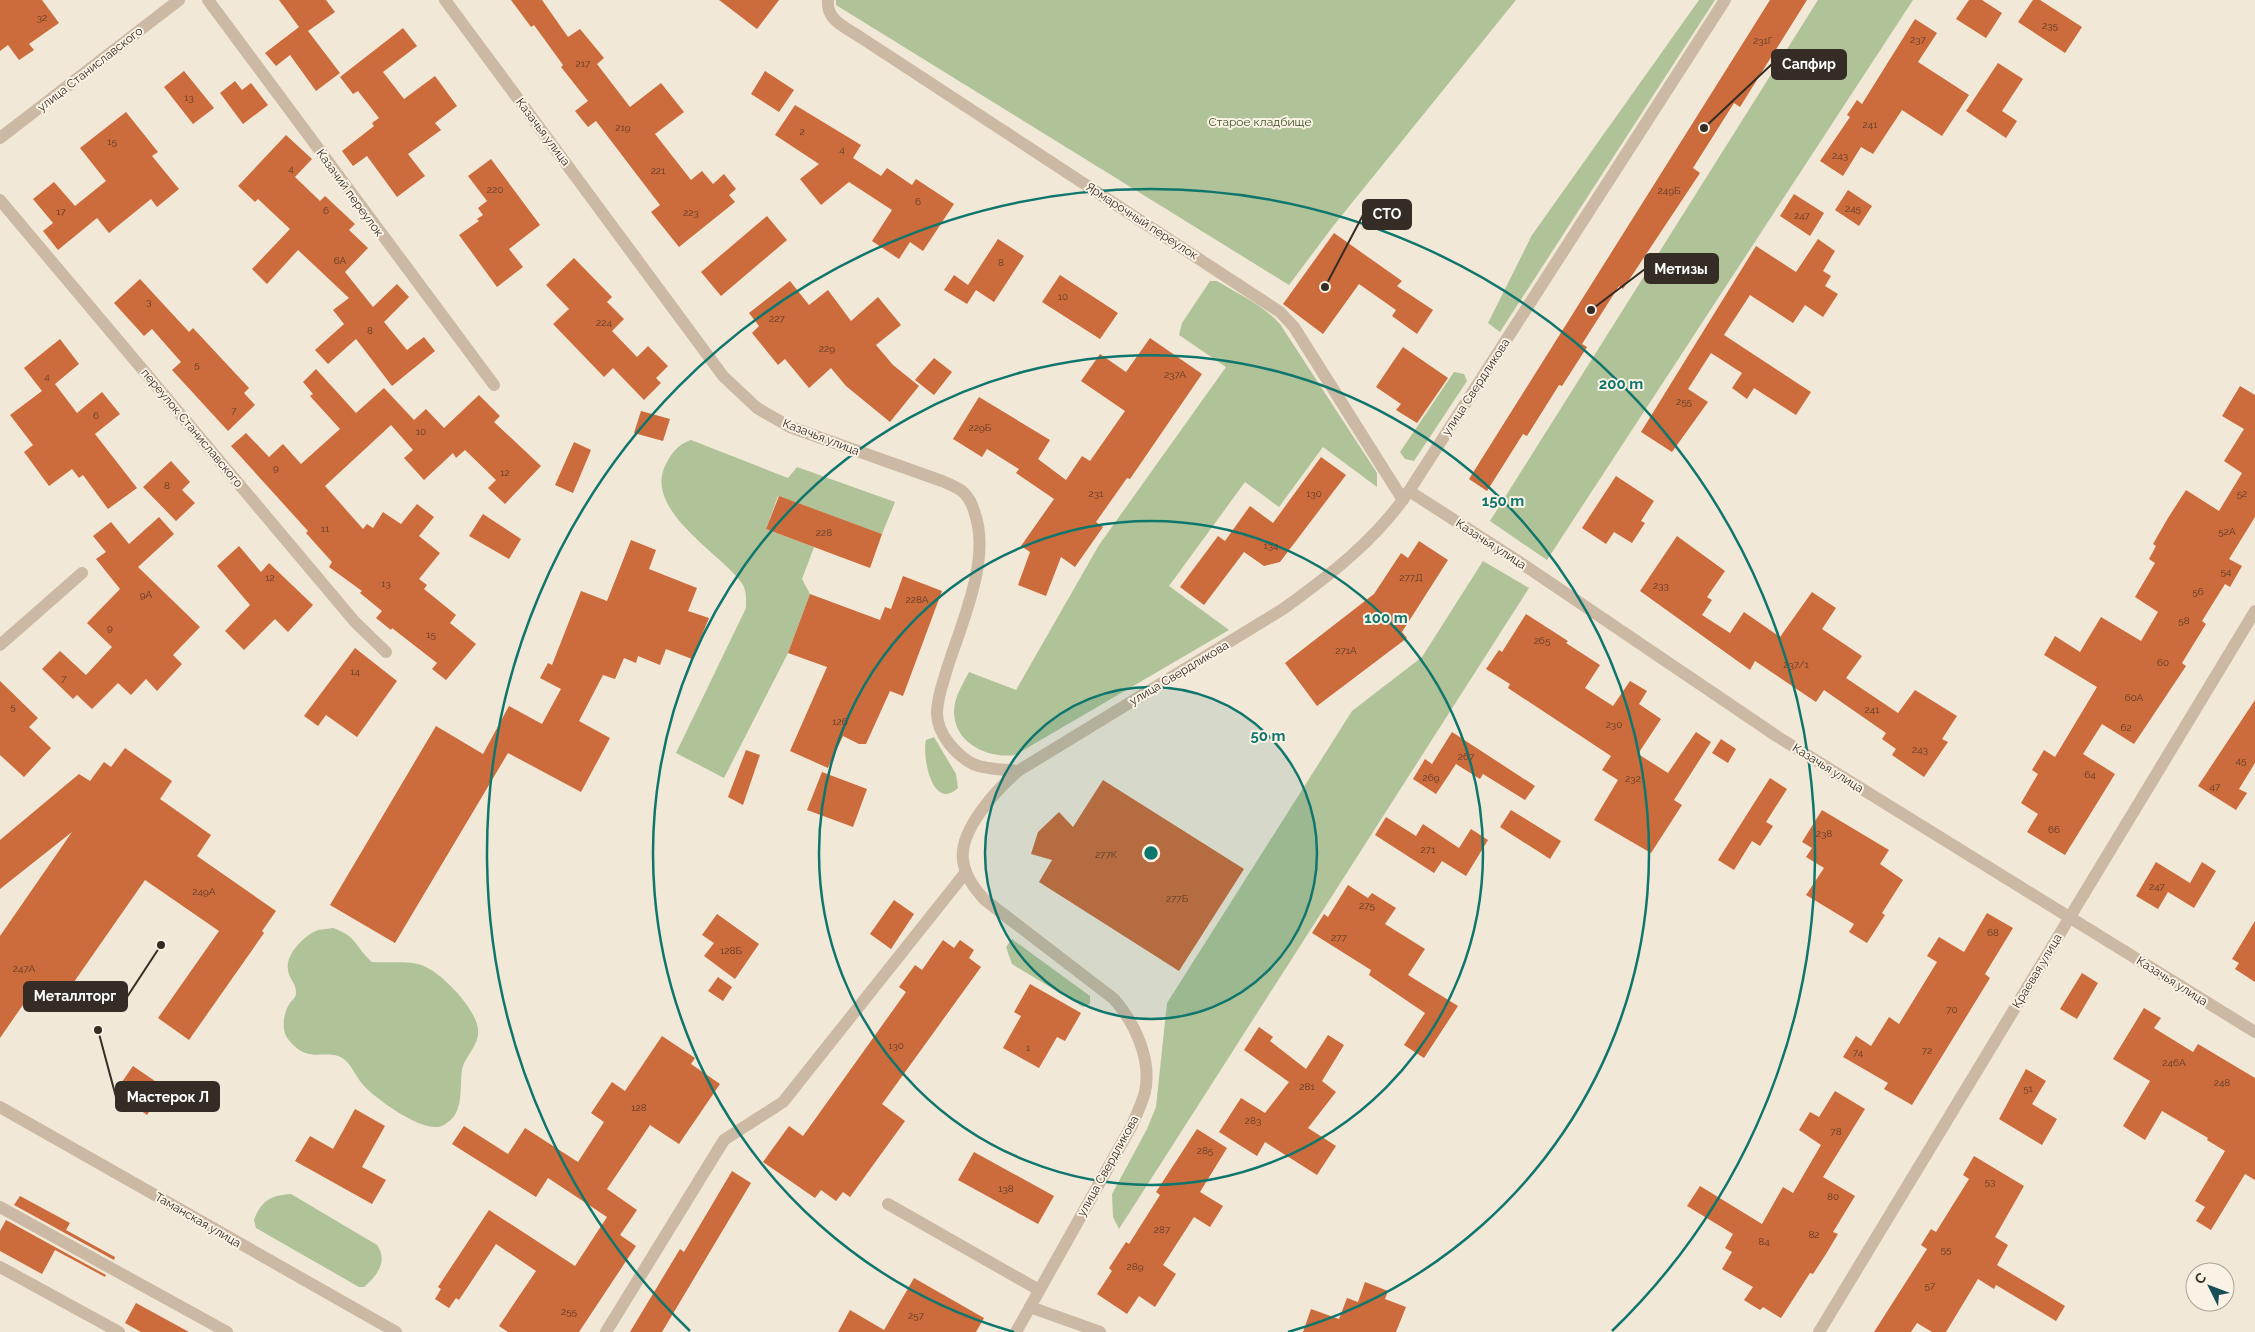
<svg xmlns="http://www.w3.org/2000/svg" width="2255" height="1332" font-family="Raleway,sans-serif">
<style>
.green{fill:#b0c297}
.building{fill:#cc6b3b}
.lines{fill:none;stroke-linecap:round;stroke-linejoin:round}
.service{stroke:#cbb9a3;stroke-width:12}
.minor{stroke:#cbb9a3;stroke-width:12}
.tertiary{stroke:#cbb9a3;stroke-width:12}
.ring{fill:none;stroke:#0f766e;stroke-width:2.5}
.labels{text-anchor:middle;stroke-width:4;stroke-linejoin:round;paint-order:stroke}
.number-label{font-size:10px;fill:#5b3c2a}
.street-label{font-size:12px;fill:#352c25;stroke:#faf2e4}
.park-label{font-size:12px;fill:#405528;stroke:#faf2e4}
.centre{fill:#0f766e;stroke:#faf2e4;stroke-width:2.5}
.ring-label{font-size:15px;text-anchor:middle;font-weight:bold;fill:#0f766e;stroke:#faf2e4;stroke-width:4;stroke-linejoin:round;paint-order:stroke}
.leader{fill:none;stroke:#352c25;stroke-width:2}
.callout-dot{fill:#352c25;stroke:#faf2e4;stroke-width:2}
.callout{fill:#352c25;stroke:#352c25;stroke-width:2}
.callout-label{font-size:14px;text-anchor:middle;font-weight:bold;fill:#fff}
</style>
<rect width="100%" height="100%" fill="#f2e8d7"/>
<path class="green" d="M836 0H1516L1334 225 1289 285 836 5Z
M1699 0H1715L1500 332 1488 323 1532 235Z
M1818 0H1913L1547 560 1490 521Z
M1210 281H1217C1238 294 1263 305 1280 324L1377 473V487L1323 447 1279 507 1245 482 1169 586 1229 630 1015 755C988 759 954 743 954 712 954 697 963 684 969 672L1016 690 1099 545 1226 367 1179 335 1182 323Z
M1454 372 1464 374 1467 381 1414 461 1405 459 1400 452Z
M691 440 788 478 797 467 895 502 882 534 778 496 766 529 814 547 802 579 810 594 788 653 724 778 676 753 746 608C746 598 747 590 741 582 719 552 640 508 667 462 673 451 679 444 691 440Z
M1483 561 1529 588 1119 1229 1113 1217 1112 1194 1147 1129 1156 1107 1167 1003 1352 711 1422 657Z
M934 737 956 774 958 788C932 812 922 756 926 740Z
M333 928C357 936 356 948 372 962 387 963 404 961 418 964 438 968 476 1008 478 1029 480 1045 465 1055 462 1070 459 1090 465 1113 444 1125 426 1136 378 1100 365 1087 357 1079 353 1067 345 1060 328 1046 309 1067 288 1039 281 1030 283 1013 290 1003 292 1000 295 999 296 994 297 984 289 979 288 970 285 954 305 935 318 930 323 929 329 929 333 928Z
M1012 939 1090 996V1004L1083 1007 1012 964 1006 947Z
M291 1194 377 1245C388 1261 378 1275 364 1287H359L256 1228 254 1220C261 1201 271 1195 291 1194Z"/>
<path class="building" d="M0 0H42L59 23 29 44 34 50 19 60 8 45 0 51Z
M279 0H326L335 12 308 31 340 73 316 91 290 55 276 66 265 53 299 27Z
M511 0H542L568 37 580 29 604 58 597 64 630 107 661 83 684 112 655 134 691 180 702 171 713 184 724 174 736 189 729 195 735 202 679 247 651 212 660 205 634 171 596 121 588 127 575 111 588 101 561 67 563 65 534 25 531 27Z
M719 0H779L757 29Z
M1770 0H1807L1740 107 1734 103 1693 168 1700 173 1623 289 1619 286 1582 344 1587 347 1562 386 1559 385 1527 436 1523 434 1487 491 1469 479Z
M1969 0H1982L2002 13 1986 38 1956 19Z
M2033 0H2040L2082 27 2065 53 2018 22Z
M1915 19 1937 33 1918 62 1969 95 1942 136 1902 110 1873 154 1861 147 1843 176 1820 161 1850 117 1847 115 1857 100 1862 104Z
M403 28 417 46 383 72 404 99 435 76 457 106 435 123 441 130 408 154 425 176 397 197 367 156 353 166 342 151 374 126 372 123 379 118 358 91 353 94 340 77Z
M1998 63 2023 79 2002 111 2017 121 2006 138 1966 111Z
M184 71 214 108 193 124 164 87Z
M765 71 794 90 779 112 751 94Z
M235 81 242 90 251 83 268 105 243 124 220 93Z
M795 105 861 145 853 158 881 176 887 168 912 185 916 179 954 204 923 251 910 242 899 259 872 241 892 210 849 182 821 205 800 179 819 164 775 135Z
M126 112 158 152 152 156 179 189 157 207 151 199 109 233 97 218 58 250 43 231 53 223 33 199 54 182 75 206 106 181 80 148Z
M286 135 312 159 295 177 320 201 325 196 355 224 349 230 368 248 345 272 373 307 397 284 409 297 384 322 407 350 424 337 435 351 392 386 356 339 328 364 315 350 344 324 333 310 349 298 298 250 267 284 252 269 290 229 258 199 255 202 238 186Z
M491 159 540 225 509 249 523 267 497 287 459 235 479 221 477 219 483 215 478 208 487 201 468 176Z
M1848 190 1872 206 1859 226 1835 210Z
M1794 194 1824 213 1810 236 1780 216Z
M767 216 787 240 721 296 701 272Z
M1334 233 1402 281 1397 286 1433 310 1417 334 1392 316 1396 310 1359 284 1323 334 1283 304Z
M998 239 1024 256 994 302 976 290 967 304 944 290 954 275 968 285Z
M1818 239 1835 251 1823 271 1831 276 1825 286 1838 294 1823 317 1805 305 1793 323 1750 295 1724 335 1811 392 1796 415 1754 388 1747 399 1732 388 1742 373 1711 353 1688 389 1708 402 1672 452 1641 432 1756 246 1796 272Z
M574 258 612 297 607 302 624 319 612 331 637 357 648 346 668 366 656 378 661 383 644 400 613 368 604 377 553 324 569 309 546 285Z
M1060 275 1118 313 1100 339 1042 302Z
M140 279 189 332 193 328 249 388 244 393 255 405 228 431 172 370 181 362 152 329 144 336 114 303Z
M790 281 809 305 828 290 851 321 878 297 901 325 876 345 893 365 919 386 890 422 846 386 831 368 809 388 785 359 778 365 752 333 759 326 749 313Z
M1150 338 1202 374 1130 479 1127 478 1096 522 1103 527 1075 567 1061 557 1046 596 1018 585 1030 552 1021 546 1054 499 1016 473 1019 469 987 449 982 457 953 439 979 397 1050 440 1038 459 1066 480 1082 456 1090 461 1125 411 1081 381 1100 354 1126 372Z
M60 339 79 364 55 384 77 413 102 392 120 414 95 434 137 488 108 509 83 475 79 478 72 469 49 486 24 452 33 445 10 415 42 391 24 368Z
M1403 347 1448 378 1417 423 1396 410 1401 404 1376 387Z
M934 358 952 372 934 395 915 380Z
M316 369 356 413 384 388 414 420 426 409 444 428 479 395 500 416 494 422 541 466 505 504 488 488 496 480 465 450 456 458 453 453 424 480 404 458 413 450 391 425 325 486 363 529 367 524 373 528 383 512 401 524 417 504 434 517 419 536 440 553 419 579 427 585 424 589 456 615 450 623 476 644 446 680 432 669 437 663 392 628 391 630 376 618 382 611 360 593 362 591 329 567 332 562 306 533 308 531 231 446 246 433 269 457 283 444 301 464 340 429 310 396 313 394 303 382Z
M2240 386 2255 395V517L2229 559 2242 566 2230 587 2225 584 2202 621 2206 624 2182 663 2186 666 2134 744 2102 724 2083 754 2115 774 2065 855 2027 832 2038 814 2021 803 2038 774 2032 770 2044 750 2055 757 2097 687 2044 655 2055 636 2080 652 2101 617 2141 641 2158 612 2135 597 2155 563 2149 559 2156 546 2153 544 2168 518 2186 490 2219 511 2242 473 2224 461 2244 429 2222 416Z
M641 411 670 419 663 441 634 433Z
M574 442 591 450 573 493 555 485Z
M1321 457 1346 475 1280 562 1264 566 1244 552 1204 605 1180 587 1218 536 1225 541 1250 506 1273 523Z
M171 461 190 482 182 490 195 503 176 521 143 487Z
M1616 476 1654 501 1641 521 1645 523 1632 543 1614 532 1606 544 1582 528Z
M779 496 882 534 870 568 766 529Z
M483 514 521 539 509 559 469 536Z
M159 517 174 534 138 567 200 627 173 655 182 664 157 691 146 679 131 695 118 683 92 709 77 695 73 699 42 669 60 651 86 675 112 647 87 623 120 589 96 559 106 552 93 536 111 522 129 544Z
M1677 536 1725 571 1707 597 1712 600 1702 615 1730 633 1744 612 1780 637 1812 592 1836 608 1822 629 1862 656 1846 678 1898 713 1915 690 1957 716 1942 739 1948 742 1924 777 1892 755 1896 749 1882 739 1886 733 1824 690 1816 702 1755 661 1750 670 1640 591Z
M631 540 656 550 649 569 697 588 688 611 709 618 692 659 666 649 660 665 638 656 636 663 624 658 615 679 603 675 579 721 610 738 581 792 508 753 395 943 330 905 436 726 483 754 509 706 542 724 561 689 540 678 548 663 552 665 581 591 607 601Z
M1419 541 1448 560 1402 632 1407 638 1317 706 1285 663 1374 594 1401 553 1408 558Z
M239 546 261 572 269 563 313 605 288 632 275 619 244 650 225 631 250 605 217 566Z
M903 576 942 591 903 696 890 691 866 744H859L843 736 828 768 790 751 827 667 788 653 810 594 880 620 885 607 891 609Z
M1526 614 1568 641 1566 643 1600 665 1585 688 1613 706 1630 681 1647 691 1639 704 1661 719 1638 754 1668 773 1696 732 1711 742 1674 800 1682 805 1651 853 1594 820 1618 780 1602 770 1611 756 1508 688 1510 684 1486 669 1499 650 1502 652Z
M355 648 397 681 357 737 326 715 318 726 304 716Z
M0 681 38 718 29 727 51 748 24 777 0 755Z
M2255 700V763L2239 789 2247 793 2236 810 2198 786Z
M1452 732 1535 786 1525 800 1483 774 1480 779 1456 764 1436 794 1413 779 1425 759 1432 764Z
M1721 739 1736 749 1728 763 1712 753Z
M125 748 172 781 160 799 211 835 197 856 276 911 262 931 264 933 189 1040 158 1018 219 931 145 880 60 1002 36 986 0 1038V936L72 832 0 889V840L79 774 90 781 104 762 111 767Z
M746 750 760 755 743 805 728 797Z
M822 772 867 789 853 827 807 810Z
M1770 778 1787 789 1766 822 1773 826 1760 846 1752 841 1734 870 1718 860Z
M1103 780 1244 869 1179 971 1039 882 1052 860 1031 854 1038 832 1059 812 1073 827Z
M1511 810 1561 841 1550 859 1500 827Z
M1822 810 1889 850 1880 864 1903 880 1882 913 1885 915 1867 943 1849 932 1854 924 1806 895 1824 868 1806 857 1812 848 1802 842Z
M1386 817 1416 836 1423 824 1459 848 1471 829 1488 840 1466 876 1442 861 1434 873 1375 835Z
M2156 862 2190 883 2202 862 2216 871 2194 908 2168 892 2158 909 2136 896Z
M1348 885 1368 898 1372 893 1396 908 1385 924 1425 949 1408 975 1458 1006 1424 1058 1404 1045 1425 1013 1369 975 1371 970 1312 933 1324 914 1328 917Z
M894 900 914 914 891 949 870 934Z
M1987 913 2013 928 1985 974 1990 978 1912 1105 1884 1089 1888 1083 1843 1057 1856 1036 1871 1046 1889 1017 1899 1024 1937 962 1927 956 1939 937 1964 952Z
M717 914 759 944 735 979 704 956 714 943 702 935Z
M2255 921V982L2235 969 2239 963 2232 959Z
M943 940 954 948 960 940 974 950 969 958 981 967 882 1104 905 1121 850 1197 843 1192 836 1201 821 1190 815 1198 763 1162 789 1126 803 1136 906 992 899 987 915 965 922 970Z
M2082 973 2098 983 2077 1019 2060 1009Z
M718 977 732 987 723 1001 708 991Z
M1030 984 1081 1013 1065 1041 1057 1037 1039 1068 1003 1048 1021 1016 1014 1012Z
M2144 1008 2161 1018 2154 1028 2193 1052 2198 1044 2255 1078V1180L2245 1174 2211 1230 2196 1221 2205 1207 2195 1201 2225 1151 2207 1140 2208 1138 2162 1111 2145 1140 2123 1126 2150 1081 2113 1059Z
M1259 1027 1273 1037 1270 1041 1306 1069 1328 1035 1344 1045 1322 1081 1336 1092 1308 1128 1336 1146 1317 1175 1265 1142 1257 1156 1219 1132 1241 1098 1265 1113 1289 1082 1244 1050Z
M662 1036 695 1058 691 1064 720 1084 679 1144 650 1125 607 1189 637 1210 620 1235 636 1246 579 1332H508L499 1326 536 1271 496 1244 459 1300 456 1298 449 1308 435 1299 441 1289 438 1287 489 1210 575 1266 607 1217 548 1178 536 1197 452 1144 464 1126 508 1154 525 1128 578 1162 604 1122 591 1113 612 1082 625 1091Z
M133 1066 165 1088 147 1115 115 1092Z
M2026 1069 2046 1081 2032 1104 2057 1119 2042 1145 1999 1119Z
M1835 1091 1865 1109 1823 1177 1855 1196 1833 1232 1838 1234 1826 1254 1813 1274 1810 1273 1781 1318 1763 1307 1760 1310 1744 1300 1753 1287 1722 1269 1732 1252 1725 1248 1733 1234 1687 1206 1700 1186 1762 1224 1783 1187 1793 1193 1821 1145 1799 1130 1810 1112 1819 1117Z
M355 1109 385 1126 362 1167 386 1180 372 1204 295 1161 310 1136 333 1149Z
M1197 1129 1227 1148 1200 1192 1223 1206 1210 1227 1194 1217 1163 1265 1176 1274 1155 1307 1139 1296 1127 1314 1097 1294 1112 1271 1109 1268 1126 1242 1129 1244 1160 1195 1156 1192Z
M974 1152 1054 1196 1038 1224 958 1180Z
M1974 1156 2024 1186 1995 1237 2008 1245 1997 1265 2065 1306 2056 1321 1996 1285 1994 1289 1978 1279 1946 1332H1932L1917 1323 1911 1332H1874L1927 1249 1921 1245 1931 1229 1936 1232 1969 1179 1963 1175Z
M732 1171 751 1183 662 1332H630L680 1249 684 1252Z
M20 1196 70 1223 66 1230 115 1257 114 1260 14 1205Z
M6 1220 106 1275 105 1277 55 1250 42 1274 0 1251V1231Z
M914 1278 984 1318 976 1332H838L850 1310 884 1330Z
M1365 1282 1388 1291 1385 1299 1406 1307 1396 1332H1303L1311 1309 1339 1319 1347 1298 1358 1302Z
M136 1303 189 1332H141L125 1323Z"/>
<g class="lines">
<path class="service" d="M208 0 494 385
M0 200 355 622 386 652
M0 645 82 573
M888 1204 1039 1290
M0 1207 227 1332
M0 1267 119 1332
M606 1332 724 1140 783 1102 966 872"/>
<path class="minor" d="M445 0 723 376 757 408 790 427 942 481C949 484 957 487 962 491 969 497 973 506 975 514 991 560 961 624 947 669 943 683 937 698 937 713 937 734 956 755 973 764 986 770 1004 769 1018 771
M828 0C826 19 843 26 857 35L1280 312 1294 327 1403 500
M0 138 179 0
M1409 491 1518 561 1778 737 2255 1032
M1030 1307 1100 1332
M1819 1332 2255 611"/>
<path class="tertiary" d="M0 1107 396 1332
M1016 1332 1132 1125C1137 1114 1142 1103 1145 1092 1152 1060 1135 1023 1114 999L985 900C974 888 965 876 963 860 959 830 997 789 1018 771L1283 609C1329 576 1377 539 1409 491L1725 0"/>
</g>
<circle cx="1151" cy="853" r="166" fill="#0f766e" fill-opacity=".12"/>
<g class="ring">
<circle cx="1151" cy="853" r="166"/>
<circle cx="1151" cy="853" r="332"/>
<path d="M1014 1332A498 498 0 1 1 1288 1332"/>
<path d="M690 1331A664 664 0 1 1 1612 1331"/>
</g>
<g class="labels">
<g class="number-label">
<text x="42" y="21">32</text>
<text x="2050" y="29">235</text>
<text x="1918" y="43">237</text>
<text x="1763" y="44">231Г</text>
<text x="583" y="67">217</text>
<text x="189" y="101">13</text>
<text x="1870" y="128">241</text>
<text x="623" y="131">219</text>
<text x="802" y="135">2</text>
<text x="112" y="145">15</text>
<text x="842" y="153">4</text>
<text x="1840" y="159">243</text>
<text x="291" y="172">4</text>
<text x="658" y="174">221</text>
<text x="495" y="193">220</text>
<text x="1669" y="194">249Б</text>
<text x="918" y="205">6</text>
<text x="1853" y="212">245</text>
<text x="326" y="214">6</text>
<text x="61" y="215">17</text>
<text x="691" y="216">223</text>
<text x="1802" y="219">247</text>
<text x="340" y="264">6А</text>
<text x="1001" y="266">8</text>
<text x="1063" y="300">10</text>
<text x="149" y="305">3</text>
<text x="777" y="322">227</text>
<text x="604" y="326">224</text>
<text x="370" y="334">8</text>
<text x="827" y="352">229</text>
<text x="197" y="368">5</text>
<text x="1175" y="378">237А</text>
<text x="47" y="380">4</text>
<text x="1684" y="405">255</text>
<text x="234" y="414">7</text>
<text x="96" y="419">6</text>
<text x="980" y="431">229Б</text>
<text x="421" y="435">10</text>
<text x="276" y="471">9</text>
<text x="505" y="476">12</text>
<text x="167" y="489">8</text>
<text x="1096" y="497">231</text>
<text x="1314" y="497">130</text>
<text x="2242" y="497">52</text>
<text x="325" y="532">11</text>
<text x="2227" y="535">52А</text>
<text x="824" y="536">228</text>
<text x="1271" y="549">134</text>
<text x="2226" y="575">54</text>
<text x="270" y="581">12</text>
<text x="1411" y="581">277Д</text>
<text x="386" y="587">13</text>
<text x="1661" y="589">233</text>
<text x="2198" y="595">56</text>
<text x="146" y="598">9А</text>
<text x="917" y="603">228А</text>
<text x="2184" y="624">58</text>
<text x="110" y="631">9</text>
<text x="431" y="638">15</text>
<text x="1542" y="644">265</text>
<text x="1346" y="654">271А</text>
<text x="2163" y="666">60</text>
<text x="1796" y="668">237/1</text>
<text x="355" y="675">14</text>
<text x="64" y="682">7</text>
<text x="2134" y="701">60А</text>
<text x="13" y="710">5</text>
<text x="1872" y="713">241</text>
<text x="840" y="725">126</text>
<text x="1614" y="728">230</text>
<text x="2126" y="731">62</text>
<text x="1920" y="753">243</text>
<text x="1466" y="760">267</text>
<text x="2241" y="764">45</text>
<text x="2090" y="778">64</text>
<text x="1431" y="781">269</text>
<text x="1633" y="782">232</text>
<text x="2215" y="790">47</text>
<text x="2054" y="833">66</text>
<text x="1824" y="837">238</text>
<text x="1428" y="853">271</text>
<text x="1106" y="858">277К</text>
<text x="2157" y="890">247</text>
<text x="204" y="895">249А</text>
<text x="1177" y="902">277Б</text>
<text x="1367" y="909">275</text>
<text x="1993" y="936">68</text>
<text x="1339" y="941">277</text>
<text x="731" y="954">128Б</text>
<text x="24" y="972">247А</text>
<text x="1952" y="1013">70</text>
<text x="896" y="1049">130</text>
<text x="1028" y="1051">1</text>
<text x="1927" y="1054">72</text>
<text x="1858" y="1056">74</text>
<text x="2174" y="1066">246А</text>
<text x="2222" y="1086">248</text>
<text x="1307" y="1090">281</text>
<text x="2028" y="1092">51</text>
<text x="639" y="1111">128</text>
<text x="1253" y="1124">283</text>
<text x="1836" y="1135">78</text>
<text x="1205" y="1154">285</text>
<text x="1990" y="1185">53</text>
<text x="1006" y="1192">138</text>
<text x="1833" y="1200">80</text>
<text x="1162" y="1233">287</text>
<text x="1814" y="1238">82</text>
<text x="1764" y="1245">84</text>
<text x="1946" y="1253">55</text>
<text x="1135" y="1270">289</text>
<text x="1930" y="1289">57</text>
<text x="569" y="1315">255</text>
<text x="916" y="1319">257</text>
</g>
<g class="street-label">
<text transform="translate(90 69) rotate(-38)" y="4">улица Станиславского</text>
<text transform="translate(543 132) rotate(53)" y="4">Казачья улица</text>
<text transform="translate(350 193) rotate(54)" y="4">Казачий переулок</text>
<text transform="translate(1142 221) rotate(33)" y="4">Ярмарочный переулок</text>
<text transform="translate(1476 387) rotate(-57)" y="4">улица Свердликова</text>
<text transform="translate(192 428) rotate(50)" y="4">переулок Станиславского</text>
<text transform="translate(821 437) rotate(21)" y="4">Казачья улица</text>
<text transform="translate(1491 544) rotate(33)" y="4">Казачья улица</text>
<text transform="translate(1179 673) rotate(-31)" y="4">улица Свердликова</text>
<text transform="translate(1828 768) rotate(32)" y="4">Казачья улица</text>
<text transform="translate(2037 971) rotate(-59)" y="4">Краевая улица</text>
<text transform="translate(2172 981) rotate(32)" y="4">Казачья улица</text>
<text transform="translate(1108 1166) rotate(-61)" y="4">улица Свердликова</text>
<text transform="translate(198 1220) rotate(30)" y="4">Таманская улица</text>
</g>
<g class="park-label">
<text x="1260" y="126">Старое кладбище</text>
</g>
</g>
<circle cx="1151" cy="853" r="8" class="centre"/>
<g class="ring-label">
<text x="1621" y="389">200 m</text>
<text x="1503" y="506">150 m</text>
<text x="1386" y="623">100 m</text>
<text x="1268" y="741">50 m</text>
</g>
<path class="leader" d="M1704 128L1772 64M1325 287L1363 215M1591 310L1645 269M161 945L127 997M98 1030L116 1097"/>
<g class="callout-dot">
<circle cx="1704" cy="128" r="5"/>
<circle cx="1325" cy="287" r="5"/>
<circle cx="1591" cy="310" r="5"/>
<circle cx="161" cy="945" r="5"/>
<circle cx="98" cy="1030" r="5"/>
</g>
<g class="callout">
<rect x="1772" y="50" width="74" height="29" rx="5"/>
<rect x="1363" y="200" width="48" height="29" rx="5"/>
<rect x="1645" y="254" width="73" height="29" rx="5"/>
<rect x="24" y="982" width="103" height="29" rx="5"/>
<rect x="116" y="1082" width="103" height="29" rx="5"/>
</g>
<g class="callout-label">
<text x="1809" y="69">Сапфир</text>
<text x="1387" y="219">СТО</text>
<text x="1681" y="274">Метизы</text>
<text x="75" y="1001">Металлторг</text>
<text x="168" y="1102">Мастерок Л</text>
</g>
<g transform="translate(2210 1287) rotate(312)"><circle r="24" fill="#faf2e4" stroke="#aba398"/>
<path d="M0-4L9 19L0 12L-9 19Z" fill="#194f59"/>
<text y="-8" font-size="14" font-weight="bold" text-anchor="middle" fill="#352c25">С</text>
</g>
</svg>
